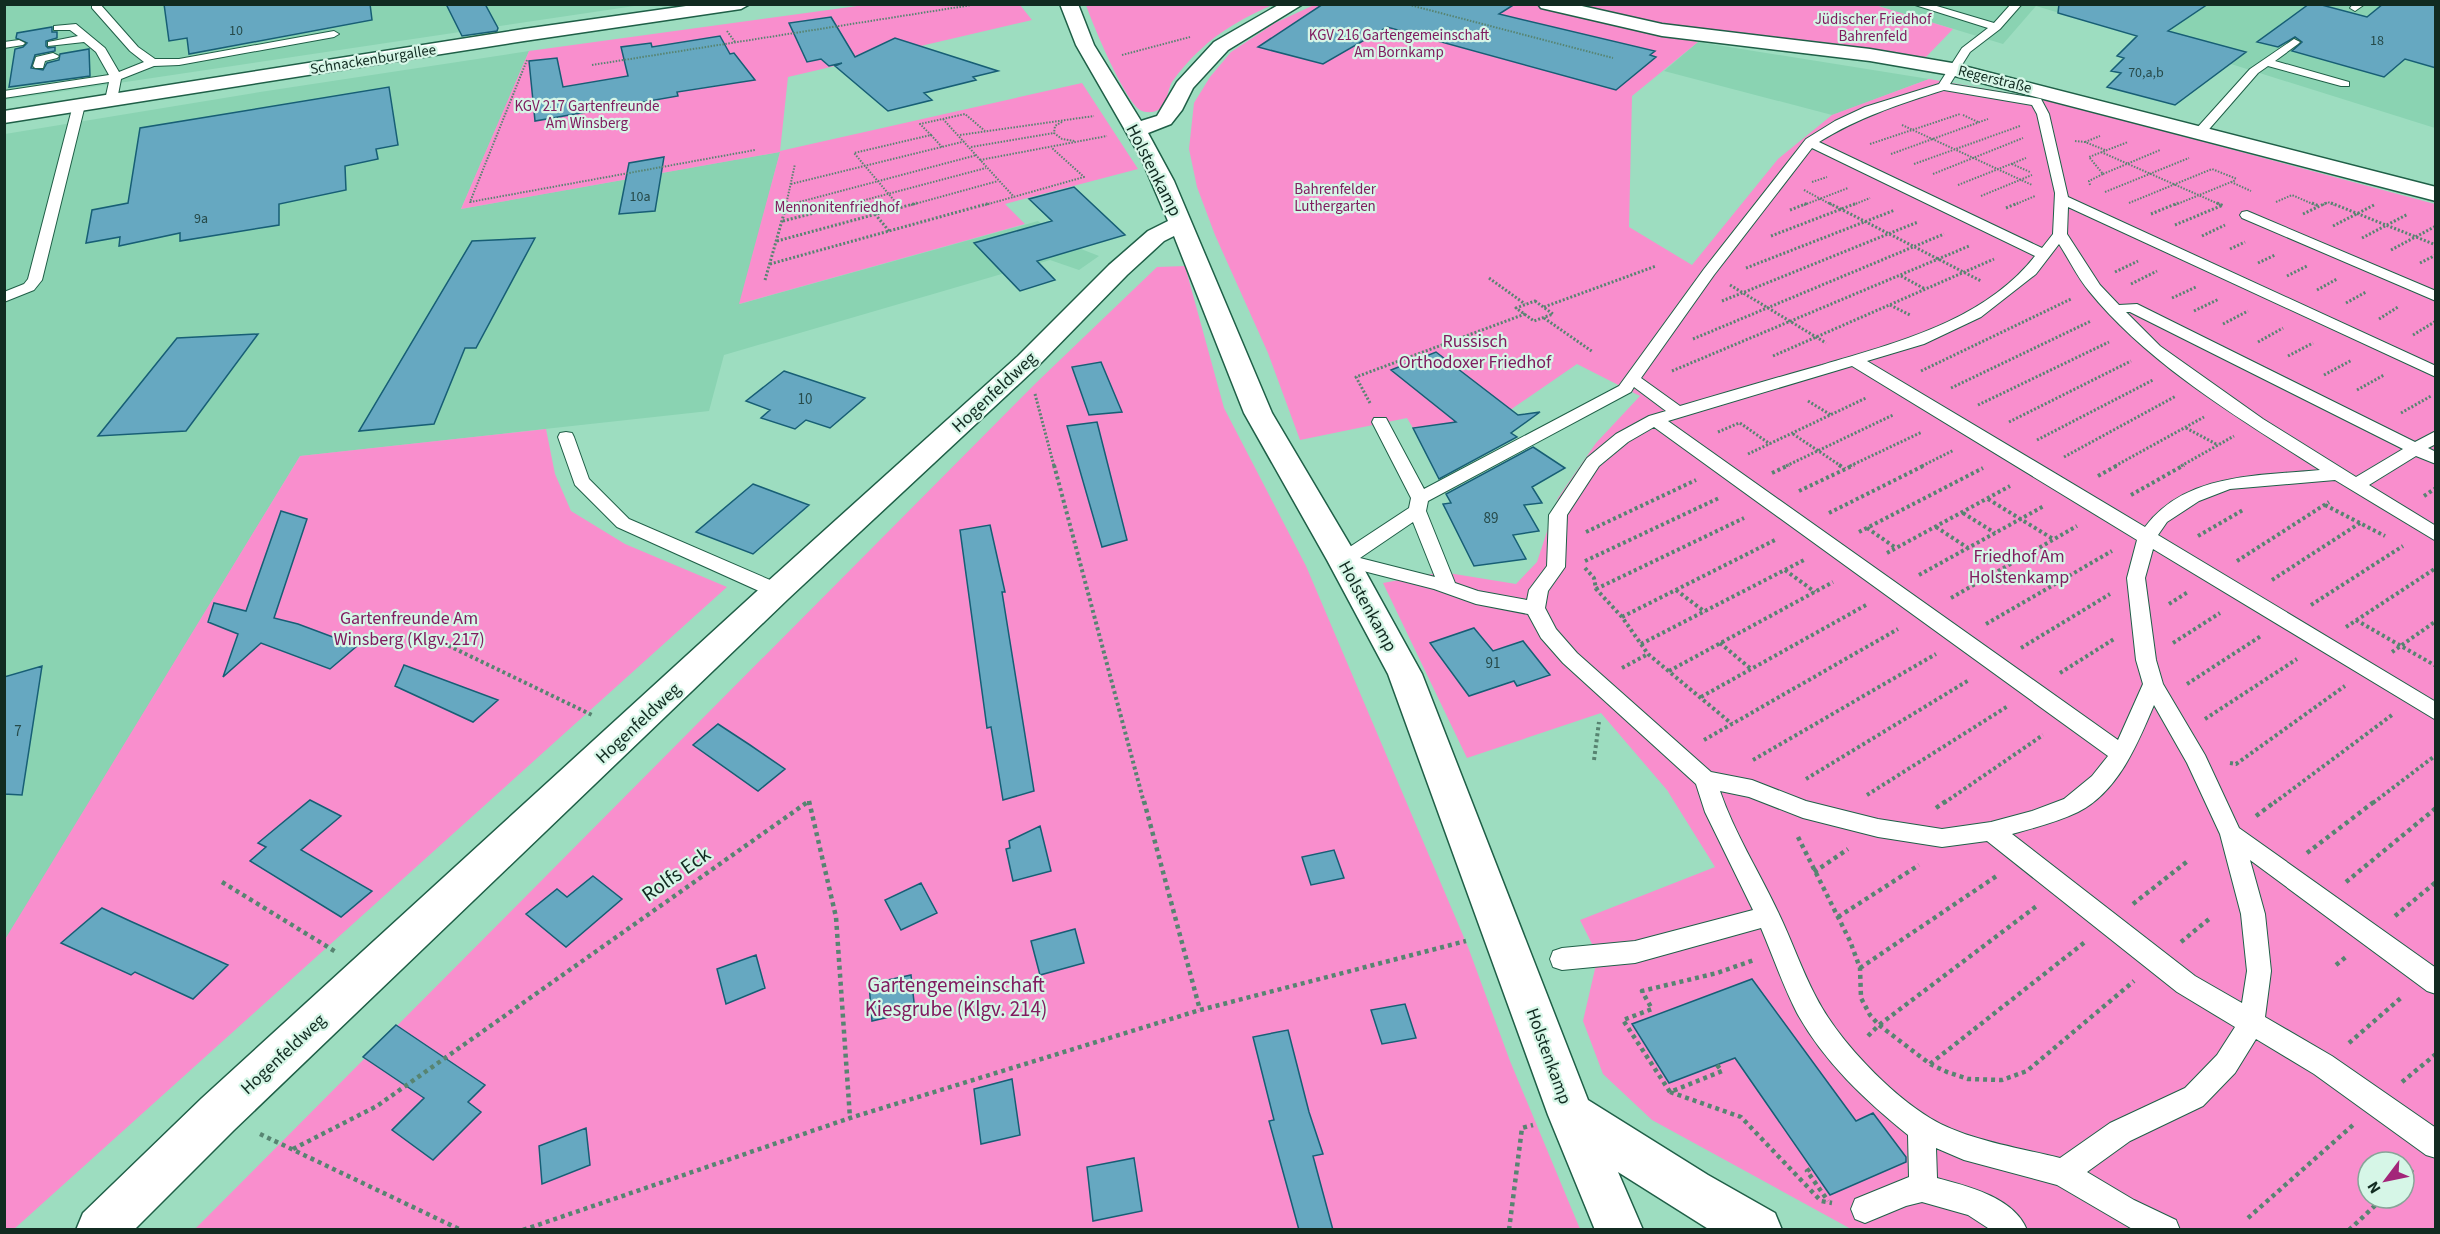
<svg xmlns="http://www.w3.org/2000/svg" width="2440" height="1234" font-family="'Source Sans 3',sans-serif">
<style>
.built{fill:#8ad3b2}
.green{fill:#f98ecd;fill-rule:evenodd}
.building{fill:#66a8c1;stroke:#175e75;stroke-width:1.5}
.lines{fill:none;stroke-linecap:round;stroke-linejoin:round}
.lane-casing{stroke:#1f5f47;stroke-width:2}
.street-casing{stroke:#1f5f47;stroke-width:3}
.secondary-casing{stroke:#1f5f47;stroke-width:3}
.path-far3{stroke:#578471;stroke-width:2;stroke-dasharray:1.5 1.5;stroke-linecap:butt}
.path-far2{stroke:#578471;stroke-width:3;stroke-dasharray:2 2;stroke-linecap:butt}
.path-far1{stroke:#578471;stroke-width:4;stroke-dasharray:3 3;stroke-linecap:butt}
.path{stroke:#578471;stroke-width:4.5;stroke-dasharray:4 4;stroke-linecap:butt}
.lane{fill:#fff;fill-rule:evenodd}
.street{fill:#fff;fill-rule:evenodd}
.secondary{fill:#fff;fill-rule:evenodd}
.labels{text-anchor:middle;stroke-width:4.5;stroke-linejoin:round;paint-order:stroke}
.far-number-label{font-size:14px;fill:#264a49}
.far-park-label{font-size:15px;fill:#801c5f;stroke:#d6f6e7}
.far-street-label{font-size:15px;fill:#112b21;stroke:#d6f6e7}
.number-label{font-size:15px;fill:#264a49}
.street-label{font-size:18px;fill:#112b21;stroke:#d6f6e7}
.park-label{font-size:18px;fill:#801c5f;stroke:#d6f6e7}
.near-street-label{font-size:21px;fill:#112b21;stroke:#d6f6e7}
.near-park-label{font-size:21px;fill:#801c5f;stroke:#d6f6e7}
</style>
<rect width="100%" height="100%" fill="#9dddc0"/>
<path class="built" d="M5 5H641L5 100Z
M1875 5H2435V128L2231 64 2036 6 2003 44Z
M1698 42 1929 79 1832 115 1664 71Z
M529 51 461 209 780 152 740 304 1038 221 1058 240 1099 256 1079 270 1050 260 724 355 709 411 300 456 5 941V134L260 92Z"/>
<path class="green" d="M872 4 1020 5 1032 20 788 77 780 151 1082 83 1138 169 1005 204 1025 224 739 304 780 152 461 209 529 51Z
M1532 4 1698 42 1632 96 1629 227 1692 265 1778 159 1832 115 1929 79 2044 99 2435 204V1229H1851L1652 1120 1603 1074 1583 1021 1598 956 1580 920 1715 867 1667 790 1601 713 1467 758 1383 583 1442 572 1516 584 1537 562 1558 498 1596 443 1640 396 1577 364 1500 417 1413 428 1407 418 1300 440 1268 353 1215 235 1197 187 1189 149 1194 103 1210 77 1231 52 1275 23 1314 5ZM2368 1162H2404V1198H2368Z
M1086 5H1272C1246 17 1220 30 1199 51 1190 59 1179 72 1172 82 1167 91 1168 104 1158 110 1153 113 1145 113 1140 110 1124 99 1093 25 1086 5Z
M1574 5H1875L1953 29 1926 57 1664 26Z
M1185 266 1224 408 1306 566 1468 947 1510 1061 1580 1229 194 1230 1037 382 1157 267Z
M546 429 555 474 571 511 625 544 727 587 13 1230 4 1229V941L300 456Z"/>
<path class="building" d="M164 4H370L372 20 189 54 187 38 169 41Z
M446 4H485L498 28 497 31 462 36Z
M1323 4H1515L1499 14 1655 51 1650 55 1656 57 1616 90 1387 27 1323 64 1258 47Z
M2059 4H2208L2168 31 2246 52 2175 105 2107 87 2121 73 2111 71 2124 58 2117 56 2137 36 2058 13Z
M2309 4H2318L2367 17 2383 4H2436V68L2405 59 2384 77 2292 51 2302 42 2295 37 2278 47 2257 42Z
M831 17 855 57 895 38 998 71 973 77 976 80 924 93 932 100 888 111 835 66 842 63 829 66 821 59 807 62 789 23Z
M52 27V32H57V38L46 41V46L48 48 55 47V51L35 55 31 68 43 70 47 63 59 60 60 54 89 49 90 76 9 87 15 49 23 47 27 43 16 38 17 33Z
M720 36 730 54 734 53 755 80 677 92 678 96 535 121 529 61 557 58 563 87 628 76 621 47 651 43 652 47Z
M389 87 398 145 376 149 378 159 345 166 346 190 279 204V225L180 241V233L119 246 120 237 86 243 92 210 128 203 140 128Z
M664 157 655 211 619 214 629 163Z
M1074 187 1125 235 1037 261 1055 280 1020 291 974 243 1052 221 1029 199Z
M535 238 476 348H465L434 424 359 431 472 241Z
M258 334 186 431 98 436 177 338Z
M1436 352 1518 415 1540 412 1511 433 1517 437 1439 479 1413 428 1456 422 1391 370Z
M1101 362 1122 412 1089 415 1072 367Z
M784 371 865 398 830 428 806 420 795 429 761 418 770 410 746 401Z
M1097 422 1127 540 1102 547 1067 426Z
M1533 447 1565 468 1532 487 1542 503 1524 505 1539 531 1513 535 1526 559 1474 566 1443 504 1451 503 1446 494Z
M753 484 809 505 753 554 696 532Z
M281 511 307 519 274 618 298 624 357 646 330 669 261 643 223 677 238 634 208 622 214 603 246 611Z
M990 525 1005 592H1002L1034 791 1003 800 991 727 987 728 960 530Z
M1474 628 1493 651 1523 641 1550 675 1517 686 1514 681 1469 696 1430 643Z
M404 665 498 700 473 722 395 686Z
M42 666 22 795 4 794V677Z
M718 724 750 745 785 769 758 791 693 745Z
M310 800 341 816 301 850 372 891 341 917 250 861 266 847 258 843Z
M1040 826 1051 871 1013 881 1006 849 1010 848 1009 841Z
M1334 850 1344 878 1311 885 1302 857Z
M593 876 622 899 566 947 526 914 557 889 567 897Z
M921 883 937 913 901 930 885 900Z
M102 908 130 921 228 965 193 999 135 972 131 975 61 943Z
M1075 929 1084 963 1040 975 1031 941Z
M756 955 765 988 726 1004 717 969Z
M911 975 915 1011 872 1021 869 984Z
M1752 979 1856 1121 1873 1113 1906 1157V1162L1830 1195 1735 1058 1669 1083 1632 1024Z
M1405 1004 1416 1038 1382 1044 1371 1010Z
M396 1025 485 1085 468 1102 481 1112 433 1160 392 1130 424 1098 363 1057Z
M1288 1030 1309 1112 1323 1154 1313 1156 1333 1230H1299L1269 1121 1274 1120 1253 1037Z
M1012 1079 1020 1135 981 1144 974 1089Z
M586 1128 590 1165 542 1184 539 1146Z
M1134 1158 1142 1211 1093 1221 1087 1167Z"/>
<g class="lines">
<defs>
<path id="lane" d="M92 4H100L138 47 155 59H179L334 31 339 34 334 37 179 65 154 66 121 79 117 100 111 104 105 100 109 82 4 98V91L109 75 96 52 84 42 48 46V42L78 36 70 30H54V26L76 24 105 48 119 72 144 62 130 51 92 8Z
M1912 4H1930L1994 23 2011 4H2022L2000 29 1970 52 1950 84 2041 99 2049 114 2068 197 2436 366V377L2068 207 2067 234 2100 285 2119 305 2137 304 2415 442 2436 431V444L2428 448 2436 452V464L2416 456 2369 485 2436 526V541L2335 480 2230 489 2199 501 2167 522 2158 535 2436 702V720L2153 549 2145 578 2156 660 2163 684 2205 755 2239 828 2436 968V994L2427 991 2250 860 2265 914 2271 971 2265 1017 2332 1056 2436 1128V1158L2426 1155 2314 1074 2256 1039 2235 1073 2203 1106 2130 1141 2087 1172 2134 1200 2176 1220 2180 1230H2134L2057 1185 1964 1160 1936 1148 1937 1178C1967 1186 2014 1197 2027 1230H1991L1968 1215 1922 1202 1906 1206 1865 1223 1855 1219 1851 1209 1855 1199 1909 1177 1908 1135C1865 1100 1824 1062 1797 1013 1783 986 1773 956 1761 928L1635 963 1562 970 1553 967 1550 959 1553 951 1562 948 1635 941 1753 910 1705 812 1696 784 1563 663 1541 638 1528 614 1476 604 1434 589 1336 564 1334 560 1336 556 1409 508 1411 498 1372 422 1374 418H1386L1424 489 1619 386 1704 269 1806 139 1835 121 1865 107 1939 84 1962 48 1988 28ZM1944 90 2032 105 2037 114 2055 193 2053 234 2042 248 1819 142C1859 117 1900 104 1944 90ZM1812 148 2035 256C1984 321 1898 342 1822 365 1775 378 1728 392 1680 406L1641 378 1714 275ZM2059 244C2069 259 2077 277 2089 291 2148 364 2240 419 2320 470 2259 476 2185 473 2145 527L1867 361 1924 344 1981 317 2036 274ZM2126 312H2130L2403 449 2356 477 2263 419 2160 346ZM1852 366 2137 540 2127 578 2136 660 2143 684 2118 740 1668 421ZM1634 387 1666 411 1649 416 1616 434 1587 458 1549 515 1547 566 1529 590 1527 600 1478 591 1455 583 1426 511 1428 501 1631 392ZM1654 427 2108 756 2092 776 2064 799 2032 811 1991 822 1942 829 1878 819 1806 801 1752 780 1711 772 1577 653 1556 629 1545 608 1548 591 1565 567 1567 515 1599 466 1628 442ZM1413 522 1435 577 1360 558ZM2154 705 2187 763 2220 834 2241 914 2247 971 2242 1003 2195 976 2012 834C2034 828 2057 822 2078 812 2118 792 2138 743 2154 705ZM1720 791 1749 797 1803 818 1878 837 1942 847 1987 841 2177 992 2235 1027 2217 1055 2185 1088 2110 1123 2060 1158C2020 1148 1966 1140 1930 1118 1889 1093 1838 1040 1816 997 1801 969 1791 938 1777 910 1758 870 1734 832 1720 791Z
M2353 4H2365L2355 11 2350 8Z
M2294 39 2300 42 2298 44 2275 61 2349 82V86H2341L2268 66 2258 73 2204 135H2196L2194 132 2196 129 2250 69Z
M19 40 25 43 23 45 4 48V42Z
M53 53 59 56 57 58 45 61 43 68H35L33 66 36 57Z
M79 101 85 105 42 280 34 290 4 302V292L24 284 28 279 73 105Z
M2247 211 2436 291V301L2242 218 2240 215 2242 212Z
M566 432 572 433 574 437 589 479 629 519 784 586 787 591 784 596 777 598 770 596 617 527 575 485 558 437 560 433Z"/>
<path id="street" d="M1060 4H1078L1094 45 1141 121 1157 116 1177 82 1214 42 1280 4H1303L1228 50 1193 88 1182 110 1171 124 1148 133 1174 181 1272 413 1359 560 1422 674 1588 1100 1708 1175 1775 1213 1782 1230H1710L1618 1172 1643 1230H1595L1548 1115 1388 674 1327 560 1244 413 1174 236 1164 241 1127 275 1036 368 788 599 234 1130 134 1230H76L83 1213 202 1098 766 583 1018 356 1109 265 1148 231 1168 221 1141 158 1076 45Z
M1538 4H1573L1662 24 1870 49 1952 63 2436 187V201L1951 75 1870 61 1662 36 1541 8Z"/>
<path id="secondary" d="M700 4H750L741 9 524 41 4 123V111L524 29Z"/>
</defs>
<use href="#lane" class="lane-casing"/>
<use href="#street" class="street-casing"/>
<use href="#secondary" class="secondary-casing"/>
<path class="path-far3" d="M1406 4 1613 58
M727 31 735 42
M1122 55 1190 37
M527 60 470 202 755 150
M592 65 978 4
M1963 115 1978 122
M943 119 1014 197
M1062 122 1055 126 1054 133 1062 139 1075 141
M1902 125 2032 185
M931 135 942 147
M960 135 1094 116
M2075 141 2085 142 2105 150
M2085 142 2100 136
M1870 144 1960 114
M971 147 1054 133
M2101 152 2221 205
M1891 154 1988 119
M980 160 1107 136
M1914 164 2020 126
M2012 164 2030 172
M1933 174 2023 138
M2103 174 2160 150
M1812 182 1827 177
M2231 182 2251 191
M791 184 966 141
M1958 185 2026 158
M2090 185 2089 181 2103 174 2089 157 2128 142
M1804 190 1832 205
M2105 192 2189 158
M1981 196 2032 175
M2276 202 2292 195 2315 205
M2129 203 2212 169 2237 179
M786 205 795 164
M788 205 977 155
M846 205 986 168
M898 205 854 153 931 135 920 124 965 114 985 131
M911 205 998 181
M985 205 1084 177 1052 148
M1804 205 1848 188
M1853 205 1870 198
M2014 205 2035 196
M2175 205 2236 180
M2323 205 2328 202 2334 205"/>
<path class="path-far2" d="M897 203 900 207
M1829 203 1981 281
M2217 203 2224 206
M2312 203 2319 206
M2331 203 2436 245
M786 205 794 203
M2006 208 2018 203
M1790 210 1808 203
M875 214 889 231
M2151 214 2178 203
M2303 214 2326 203
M783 221 852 203
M2175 225 2223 205
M2333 226 2374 205
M1771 236 1857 203
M2202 236 2225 225
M2362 238 2408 214
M777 241 917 203
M2230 249 2245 242
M2391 250 2436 226
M2258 263 2275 255
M2420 263 2436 255
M770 264 990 203
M1746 268 1895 210
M2115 272 2138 261
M1901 276 1925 289
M2287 276 2307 266
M1489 278 1525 304
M765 280 787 203
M2131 284 2157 271
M1730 285 1826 343
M2317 290 2337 279
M2172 298 2196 287
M1535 301 1553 314 1534 321 1516 308Z
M1722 301 1918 222
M2346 303 2366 292
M1890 305 1910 315
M1544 307 1656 266
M2194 311 2219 299
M1544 318 1593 352
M2379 319 2398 307
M2223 324 2248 311
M2413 335 2436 321
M1693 339 1944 234
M2258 342 2283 328
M1773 356 1994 259
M2288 356 2313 343
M1672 371 1969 246
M1921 371 2071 299
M2324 375 2352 360
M1951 388 2091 321
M2357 390 2384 375
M1035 394 1054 466
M1808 401 1831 415
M1370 403 1356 377 1525 314
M1978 405 2109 342
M2401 413 2431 396
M2009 422 2131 361
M1740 423 1770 444
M2186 428 2218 445
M1718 432 1739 423
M1793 434 1841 466
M2037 440 2153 380
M1748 454 1866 398
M2064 457 2176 396
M1786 466 1893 415
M1850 466 1922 432
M1922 466 1954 450
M2115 466 2204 417
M2181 466 2234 436"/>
<path class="path-far1" d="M1054 465 1144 803
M1839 465 1845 469
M1772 473 1789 465
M2098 476 2118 465
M1799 491 1854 465
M2131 495 2184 465
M2424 496 2436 488
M1988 499 2053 539
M2325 505 2385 536
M1829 513 1925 465
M1963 513 1995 533
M1936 527 1968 548
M1867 528 1896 548
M1586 532 1696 480
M1859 532 1983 468
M2198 536 2243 510
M1887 553 2010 486
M1585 561 1719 498
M2237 561 2329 502
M1585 568 1594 578 1596 589 1622 617 1648 654 1732 724
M1785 570 1815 592
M1919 575 2044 506
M2272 580 2360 523
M1596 589 1744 518
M1676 590 1705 612
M1951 598 2077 526
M2169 604 2188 592
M2311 605 2403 546
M1622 617 1777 539
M2356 620 2436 666
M1986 624 2112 551
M2346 627 2436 568
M443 643 592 715
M1720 643 1751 669
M2173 643 2220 613
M1641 644 1804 560
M2021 648 2110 594
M2392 652 2436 621
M1622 668 1648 654
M1669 671 1833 582
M2060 673 2114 639
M2187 684 2261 636
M1701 697 1866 605
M2205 719 2297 659
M1704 740 1898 629
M1594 760 1599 722
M1753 760 1936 654
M2230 763 2236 764 2345 686
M1806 779 1969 680
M1867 795 2008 706
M807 803H809
M1944 803 2043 735
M2274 803 2392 715
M2373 803 2436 755"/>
<path class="path" d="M809 801 836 917 850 1118
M1144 801 1200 1010
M1936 808 1946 801
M2256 816 2276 801
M1798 837 1850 941 1860 968 1861 998 1870 1015 1879 1025 1930 1064 1947 1072 1968 1079 2002 1080 2027 1071 2134 981
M2307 853 2375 801
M1814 872 1848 849
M222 882 336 952
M2346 882 2436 808
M2133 904 2189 860
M2395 916 2436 882
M1838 917 1919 865
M2181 942 2209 919
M2336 965 2347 956
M1860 968 1998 875
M1868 1036 1879 1025 2038 905
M2349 1043 2402 997
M1930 1064 2085 942
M1717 1065 1722 1071 1670 1092 1623 1020 1652 1009 1642 991 1717 973 1754 960
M2402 1082 2436 1054
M1670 1092 1741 1117 1821 1201 1832 1203
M260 1134 461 1230
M293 1149 377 1106 809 801
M1810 1169 1807 1171 1828 1201
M2404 1178 2413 1169
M2248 1218 2353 1125
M523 1230 850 1118 1200 1010 1466 941
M1509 1230 1522 1128 1533 1125
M2349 1230 2383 1198"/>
<use href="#lane" class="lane"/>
<use href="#street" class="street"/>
<use href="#secondary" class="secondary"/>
</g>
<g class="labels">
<g class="far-number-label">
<text x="236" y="35">10</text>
<text x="2377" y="45">18</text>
<text x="2146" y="77">70,a,b</text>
<text x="640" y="201">10a</text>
<text x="201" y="223">9a</text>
</g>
<g class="far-park-label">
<text x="1873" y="24">Jüdischer Friedhof<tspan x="1873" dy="17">Bahrenfeld</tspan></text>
<text x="1399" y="40">KGV 216 Gartengemeinschaft<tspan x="1399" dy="17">Am Bornkamp</tspan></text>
<text x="587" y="111">KGV 217 Gartenfreunde<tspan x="587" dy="17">Am Winsberg</tspan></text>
<text x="1335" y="194">Bahrenfelder<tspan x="1335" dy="17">Luthergarten</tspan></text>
<text x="837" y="212">Mennonitenfriedhof</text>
</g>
<g class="far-street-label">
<text transform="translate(373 59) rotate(-9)" y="5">Schnackenburgallee</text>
<text transform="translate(1995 79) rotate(14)" y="5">Regerstraße</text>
</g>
<g class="number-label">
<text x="805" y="404">10</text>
<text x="1491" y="523">89</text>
<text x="1493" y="668">91</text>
<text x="18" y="736">7</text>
</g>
<g class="street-label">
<text transform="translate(1154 170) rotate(63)" y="6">Holstenkamp</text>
<text transform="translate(994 392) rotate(-43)" y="6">Hogenfeldweg</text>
<text transform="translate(1368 606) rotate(61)" y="6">Holstenkamp</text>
<text transform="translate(638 723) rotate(-43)" y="6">Hogenfeldweg</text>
<text transform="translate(283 1054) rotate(-43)" y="6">Hogenfeldweg</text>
<text transform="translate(1549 1056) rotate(70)" y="6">Holstenkamp</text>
</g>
<g class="park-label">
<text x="1475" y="347">Russisch<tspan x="1475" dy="21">Orthodoxer Friedhof</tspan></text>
<text x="2019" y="562">Friedhof Am<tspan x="2019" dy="21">Holstenkamp</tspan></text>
<text x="409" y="624">Gartenfreunde Am<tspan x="409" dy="21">Winsberg (Klgv. 217)</tspan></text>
</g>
<g class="near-street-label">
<text transform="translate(676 874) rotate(-35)" y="7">Rolfs Eck</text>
</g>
<g class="near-park-label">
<text x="956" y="992">Gartengemeinschaft<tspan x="956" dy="24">Kiesgrube (Klgv. 214)</tspan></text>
</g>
</g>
<rect width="2440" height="1234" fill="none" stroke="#112b21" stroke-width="12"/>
<g transform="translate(2386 1180) rotate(238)"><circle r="28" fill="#d6f6e7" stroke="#87a598" stroke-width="1.5"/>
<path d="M0-4.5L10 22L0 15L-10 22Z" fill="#a32579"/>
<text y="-9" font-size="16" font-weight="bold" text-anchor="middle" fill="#112b21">N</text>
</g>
</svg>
